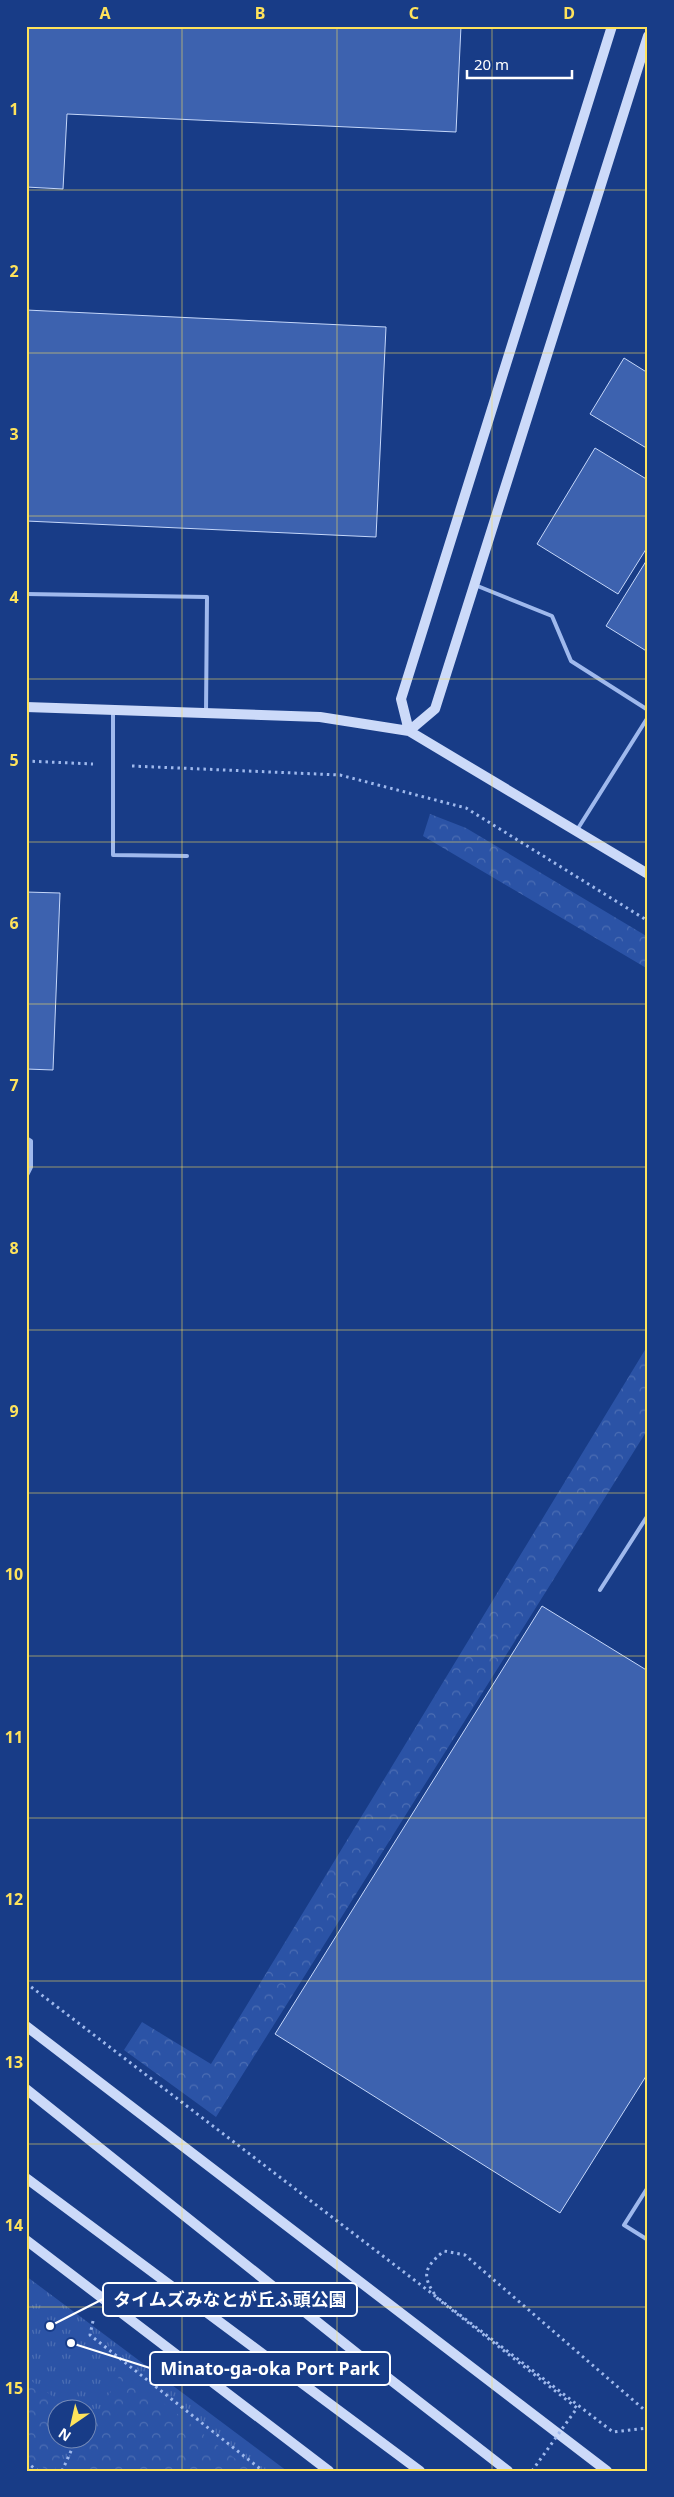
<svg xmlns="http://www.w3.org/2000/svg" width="674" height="2497" font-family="'Noto Sans','Noto Sans JP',sans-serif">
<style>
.grass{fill:url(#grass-tufts);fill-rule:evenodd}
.forest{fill:url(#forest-crowns)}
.building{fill:#3d62af;stroke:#c5d7fa}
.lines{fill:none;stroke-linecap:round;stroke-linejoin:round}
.path{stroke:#9fb9ed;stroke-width:3;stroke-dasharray:2.5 4;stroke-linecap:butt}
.lane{stroke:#9fb9ed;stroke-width:4}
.secondary{stroke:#ccdaf9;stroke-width:10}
.path-bridge{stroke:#9fb9ed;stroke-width:3;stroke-dasharray:2.5 4;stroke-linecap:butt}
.grid{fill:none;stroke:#ffe35b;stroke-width:1;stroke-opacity:0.55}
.leader{fill:none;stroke:#fff;stroke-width:2}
.callout-dot{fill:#fff;stroke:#183c87;stroke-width:2}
.callout{fill:#183c87;stroke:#fff;stroke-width:2}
.callout-label{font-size:18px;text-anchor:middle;font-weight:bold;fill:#fff}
.neatline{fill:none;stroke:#ffe35b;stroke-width:2}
.grid-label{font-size:16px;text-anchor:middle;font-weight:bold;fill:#ffe35b}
</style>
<defs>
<pattern id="grass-tufts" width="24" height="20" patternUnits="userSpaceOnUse" patternTransform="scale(1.25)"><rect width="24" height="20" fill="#2b53a6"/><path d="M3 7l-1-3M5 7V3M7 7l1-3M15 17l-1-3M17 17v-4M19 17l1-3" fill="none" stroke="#4b6db3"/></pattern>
<pattern id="forest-crowns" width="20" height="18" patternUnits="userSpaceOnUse" patternTransform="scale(1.25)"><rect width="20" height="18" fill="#2b53a6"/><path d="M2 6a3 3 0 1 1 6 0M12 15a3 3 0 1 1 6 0" fill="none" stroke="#4b6db3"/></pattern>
</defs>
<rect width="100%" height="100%" fill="#183c87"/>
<path class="grass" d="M26 2276 287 2471H26ZM58 2410H88V2440H58Z"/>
<path class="forest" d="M430 814 466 828 648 937V969L423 836Z
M648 1345V1429L216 2117 124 2050 142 2022 211 2064Z
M122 2371 251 2471H73L96 2417Z
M26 2377 70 2409 58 2410V2440H67L54 2471H48L26 2455Z"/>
<path class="building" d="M26 26H461L456 132 67 114 63 189 26 187Z
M26 310 386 327 376 537 26 521Z
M624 358 648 373V449L590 414Z
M595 448 648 480V546L618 594 537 544Z
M648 558V652L606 626Z
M26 892 60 893 53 1070 26 1069Z
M542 1606 648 1671V2073L560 2213 275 2034Z"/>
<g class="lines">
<path class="path" d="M26 761 93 764
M132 766 340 775 466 808 648 921
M26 1983 613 2432 648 2428
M93 2321 90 2335 263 2471
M88 2414V2413
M26 2462 38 2471
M62 2471 76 2440"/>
<path class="lane" d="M475 585 552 616 571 661 648 710
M26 594 207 597 206 713
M113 710V855L187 856
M577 830 648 717
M26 1138 31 1141V1167L26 1177
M600 1590 648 1515
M648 2187 624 2225 648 2240"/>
<path class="secondary" d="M26 707 320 717 409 731 648 874
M409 731 435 709 648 36
M409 731 401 699 612 26
M26 2026 607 2471
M26 2089 365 2360 508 2471
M26 2178 420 2471
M26 2240 329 2471"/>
<path class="path-bridge" d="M532 2471 577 2408 438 2299C422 2277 422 2269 444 2251L465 2255 648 2413"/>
</g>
<path class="grid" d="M182 26V2471M337 26V2471M492 26V2471M26 190H648M26 353H648M26 516H648M26 679H648M26 842H648M26 1004H648M26 1167H648M26 1330H648M26 1493H648M26 1656H648M26 1818H648M26 1981H648M26 2144H648M26 2307H648"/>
<path class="leader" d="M50 2326L103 2299M71 2343L150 2368"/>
<g class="callout-dot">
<circle cx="50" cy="2326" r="5"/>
<circle cx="71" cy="2343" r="5"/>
</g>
<g class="callout">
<rect x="103" y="2283" width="254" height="33" rx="5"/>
<rect x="150" y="2352" width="240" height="33" rx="5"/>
</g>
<g class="callout-label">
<text x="230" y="2306">タイムズみなとが丘ふ頭公園</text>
<text x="270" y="2375">Minato-ga-oka Port Park</text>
</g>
<rect width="674" height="2497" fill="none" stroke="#183c87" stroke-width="55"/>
<g transform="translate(72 2424) rotate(214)"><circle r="24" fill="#183c87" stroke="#748ab7"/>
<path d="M0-4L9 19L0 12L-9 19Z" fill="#ffe35b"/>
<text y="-8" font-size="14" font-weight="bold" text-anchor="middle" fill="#ffffff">N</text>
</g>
<path d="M467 70v8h105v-8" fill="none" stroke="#ffffff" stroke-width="2.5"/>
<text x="474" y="70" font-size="15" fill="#ffffff" stroke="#183c87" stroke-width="4" paint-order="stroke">20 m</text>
<rect x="28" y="28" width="618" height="2442" class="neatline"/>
<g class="grid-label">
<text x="105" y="19">A</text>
<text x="260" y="19">B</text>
<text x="414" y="19">C</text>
<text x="569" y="19">D</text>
<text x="14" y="115">1</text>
<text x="14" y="277">2</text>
<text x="14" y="440">3</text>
<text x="14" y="603">4</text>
<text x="14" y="766">5</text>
<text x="14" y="929">6</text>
<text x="14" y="1091">7</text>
<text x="14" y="1254">8</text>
<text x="14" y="1417">9</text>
<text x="14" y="1580">10</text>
<text x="14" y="1743">11</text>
<text x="14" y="1905">12</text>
<text x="14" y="2068">13</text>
<text x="14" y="2231">14</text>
<text x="14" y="2394">15</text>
</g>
</svg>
